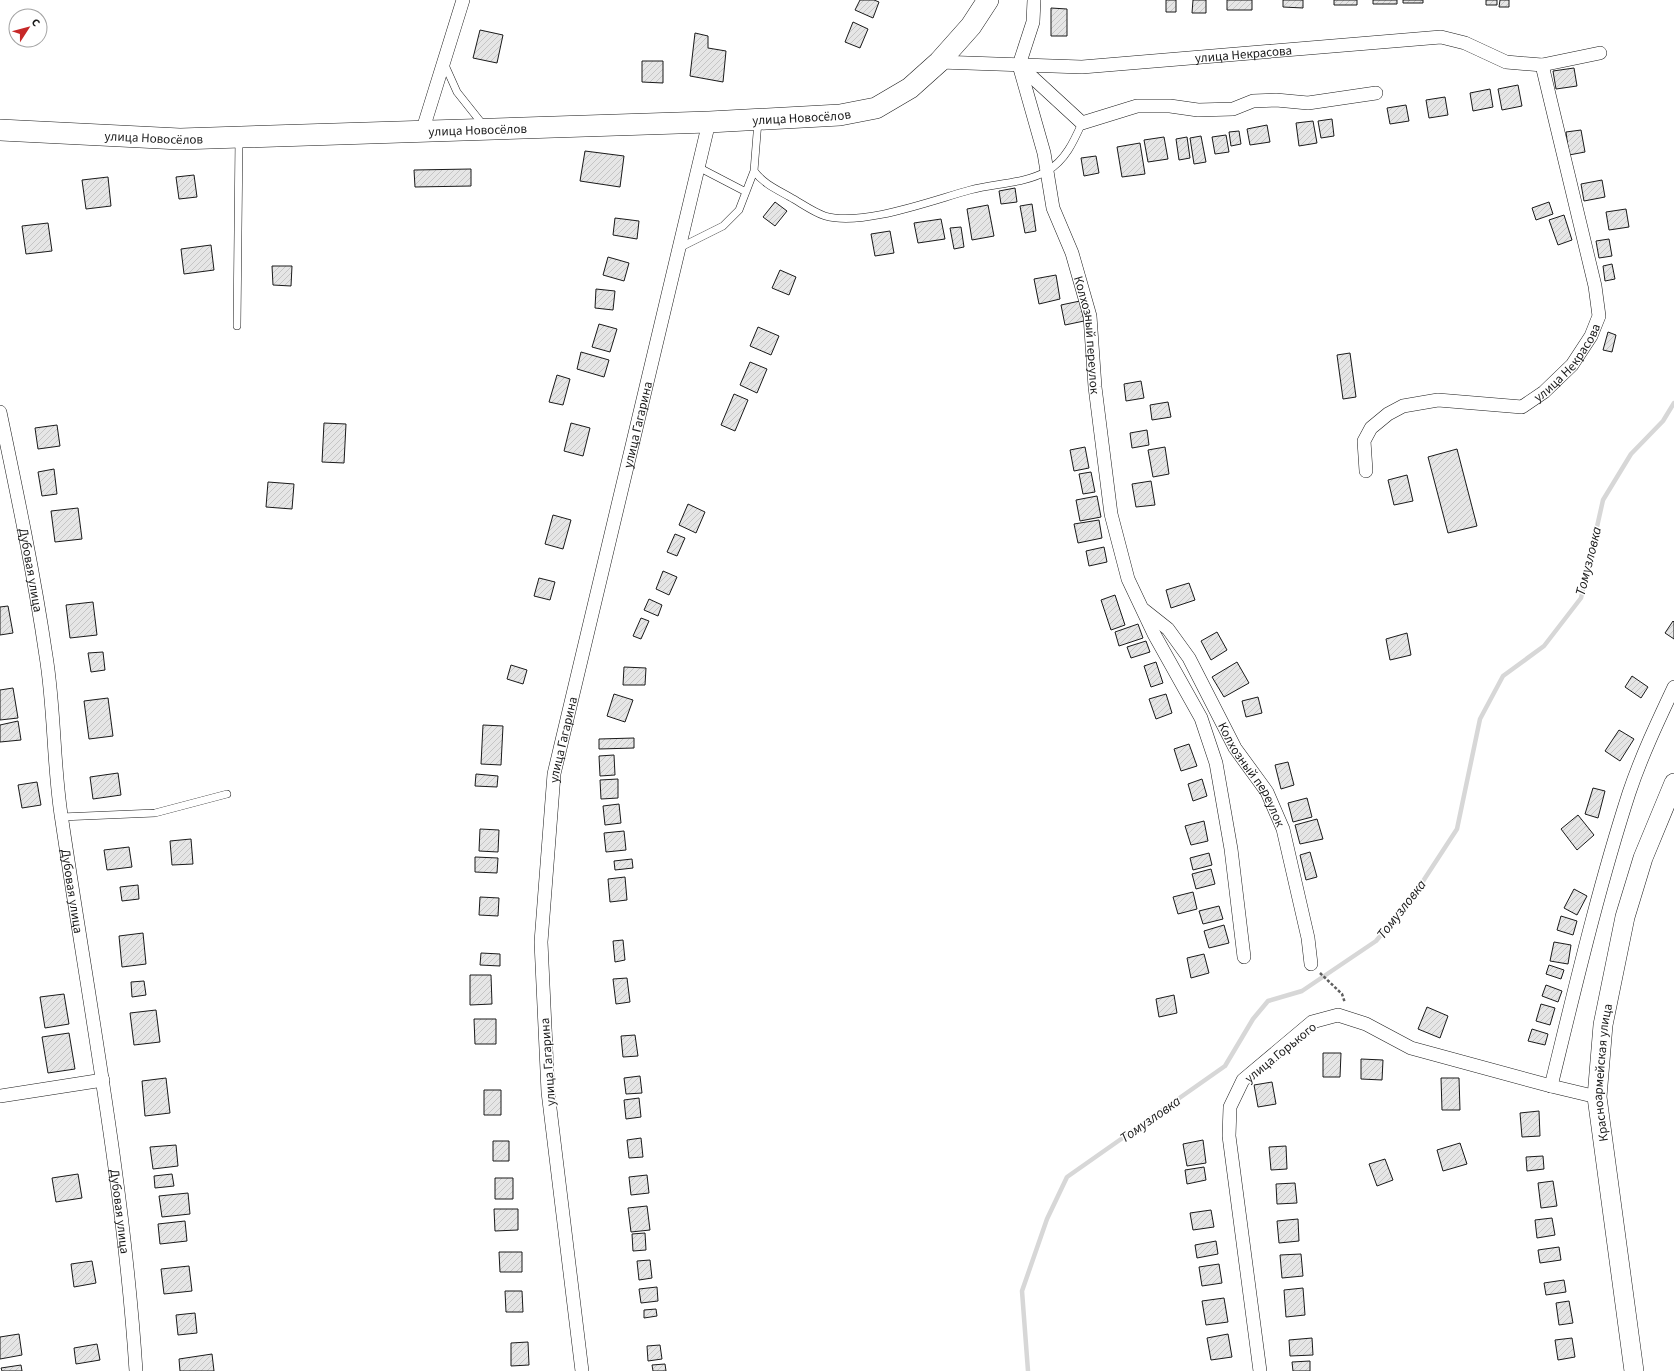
<svg xmlns="http://www.w3.org/2000/svg" width="1674" height="1371" font-family="'Source Sans 3',sans-serif">
<style>
.lines{fill:none;stroke-linecap:round;stroke-linejoin:round}
.stream{stroke:#d7d7d7;stroke-width:4.5}
.building{fill:url(#building-hatch);stroke:#1a1a1a}
.service-casing{stroke:#1a1a1a;stroke-width:8}
.minor-casing{stroke:#1a1a1a;stroke-width:14}
.secondary-casing{stroke:#1a1a1a;stroke-width:20}
.primary-casing{stroke:#1a1a1a;stroke-width:22}
.path{stroke:#5f5f5f;stroke-width:2.5;stroke-dasharray:3 2;stroke-linecap:butt}
.service{stroke:#fff;stroke-width:7}
.minor{stroke:#fff;stroke-width:13}
.secondary{stroke:#fff;stroke-width:19}
.primary{stroke:#fff;stroke-width:21}
.labels{text-anchor:middle;stroke-width:3;stroke-linejoin:round;paint-order:stroke}
.street-label{font-size:13px;fill:#1a1a1a;stroke:#fff}
.water-label{font-size:14px;font-style:italic;fill:#1a1a1a;stroke:#fff}
</style>
<defs>
<pattern id="building-hatch" width="6" height="6" patternUnits="userSpaceOnUse"><rect width="6" height="6" fill="#e6e6e6"/><path d="M-1 1l2-2M0 6l6-6M5 7l2-2" fill="none" stroke="#c5c5c5"/></pattern>
</defs>
<rect width="100%" height="100%" fill="#fff"/>
<g class="lines">
<path class="stream" d="M1028 1371 1022 1291 1047 1219 1067 1177 1225 1066 1253 1019 1268 1001 1302 991 1376 941 1414 895 1457 829 1480 719 1503 676 1544 646 1581 598 1603 500 1631 454 1663 421 1674 403"/>
</g>
<path class="building" d="M860 0H874L879 2 873 18 855 10Z
M1166 0H1176V12H1166Z
M1193 0H1206V13H1192Z
M1227 0H1252V10H1227Z
M1283 0H1303V8L1283 7Z
M1334 0H1357V5H1334Z
M1373 0H1397V4H1373Z
M1403 0H1423V3H1403Z
M1486 0H1497V5H1486Z
M1500 0H1509V7H1499Z
M1051 8 1067 9V36H1051Z
M853 22 868 29 860 48 845 42Z
M480 30 503 35 497 63 473 58Z
M695 33 708 36V48L726 51 723 82 690 76Z
M642 61H663V83L642 82Z
M1574 68 1577 86 1556 89 1553 71Z
M1518 85 1522 106 1502 110 1498 89Z
M1490 89 1493 107 1473 111 1470 93Z
M1445 97 1448 115 1429 118 1426 100Z
M1406 105 1409 121 1390 124 1387 108Z
M1332 119 1334 136 1321 138 1318 121Z
M1313 121 1317 143 1299 146 1296 123Z
M1267 125 1270 142 1250 145 1247 129Z
M1581 130 1585 152 1569 155 1566 132Z
M1239 131 1241 144 1231 146 1229 132Z
M1226 135 1229 152 1215 154 1212 137Z
M1201 136 1206 162 1194 164 1190 138Z
M1164 137 1168 159 1148 162 1144 140Z
M1187 137 1190 158 1179 160 1176 139Z
M1140 143 1145 174 1122 177 1117 147Z
M585 151 624 156 620 187 580 181Z
M1096 156 1099 173 1084 176 1081 158Z
M471 169V186L415 187 414 170Z
M194 175 197 197 179 199 176 177Z
M108 177 111 206 86 209 82 180Z
M1602 180 1605 197 1584 201 1581 184Z
M1015 188 1017 202 1001 204 999 191Z
M775 202 787 211 775 226 763 217Z
M1549 202 1553 214 1536 220 1532 208Z
M1032 204 1036 231 1025 233 1020 206Z
M988 205 994 236 972 240 967 209Z
M1626 209 1629 227 1609 230 1606 212Z
M1564 215 1572 240 1558 245 1549 220Z
M615 218 639 221 637 239 613 235Z
M941 219 945 239 918 243 914 223Z
M48 223 52 251 26 254 22 226Z
M961 227 964 247 954 249 950 228Z
M890 231 894 253 875 256 871 234Z
M1609 239 1612 256 1599 258 1596 241Z
M211 245 214 270 184 274 181 249Z
M608 257 629 263 624 281 603 275Z
M1612 264 1615 279 1605 281 1603 266Z
M272 266H292L291 286 273 285Z
M780 270 796 277 789 295 772 288Z
M1056 275 1060 299 1039 304 1034 279Z
M596 289 615 291 613 310 595 308Z
M1080 301 1084 321 1065 325 1061 305Z
M599 324 617 329 610 352 592 347Z
M758 327 779 336 771 355 750 346Z
M1608 332 1616 335 1612 352 1603 350Z
M581 352 609 360 604 377 577 369Z
M1350 353 1356 397 1343 399 1337 355Z
M750 362 767 369 757 393 740 385Z
M557 375 570 379 563 405 549 402Z
M1141 381 1144 398 1126 401 1124 384Z
M734 394 748 400 735 431 721 425Z
M1168 402 1171 417 1152 420 1150 405Z
M324 423 346 424 344 463 322 462Z
M571 423 590 428 583 456 564 451Z
M57 425 60 446 38 449 35 428Z
M1147 430 1149 445 1132 448 1130 433Z
M1085 447 1089 468 1074 471 1070 450Z
M1165 447 1169 474 1153 477 1148 450Z
M1457 449 1477 526 1448 533 1428 457Z
M54 469 57 494 42 496 38 472Z
M1091 472 1095 492 1083 494 1079 474Z
M1407 475 1413 501 1394 505 1388 480Z
M1151 481 1155 505 1136 507 1132 484Z
M268 482 294 484 292 509 266 507Z
M1097 496 1101 517 1080 521 1076 500Z
M688 504 705 512 696 533 679 525Z
M78 508 82 539 55 542 51 511Z
M553 515 571 520 563 549 545 544Z
M1099 520 1102 538 1078 543 1074 524Z
M675 534 685 538 677 556 667 552Z
M1104 547 1107 562 1089 566 1086 551Z
M663 571 677 577 669 595 656 589Z
M539 578 555 582 550 600 534 596Z
M1189 583 1195 600 1171 608 1166 590Z
M1115 595 1125 625 1111 630 1101 600Z
M649 599 662 605 658 616 644 610Z
M93 602 97 635 70 638 66 605Z
M8 606 13 633 0 635V607Z
M641 618 649 621 641 639 633 636Z
M1673 621 1674 622V639L1665 633Z
M1138 624 1143 638 1119 646 1115 632Z
M1217 632 1227 650 1211 660 1201 641Z
M1407 633 1411 655 1390 660 1386 639Z
M1146 641 1150 652 1131 658 1127 647Z
M103 652 105 670 91 672 88 653Z
M1156 662 1163 683 1151 687 1144 666Z
M1237 662 1249 683 1224 697 1212 677Z
M511 665 527 670 523 684 507 679Z
M624 667 646 668 645 685H623Z
M1632 676 1648 687 1641 698 1625 687Z
M13 688 18 718 0 720V690Z
M614 694 633 700 625 722 607 716Z
M1166 694 1172 713 1156 719 1149 699Z
M1258 697 1262 713 1246 717 1242 701Z
M108 698 113 736 89 739 84 701Z
M18 721 21 740 0 742V725Z
M483 725 503 726 501 765 481 764Z
M1619 730 1634 739 1620 761 1605 751Z
M634 738V748L599 749V739Z
M1189 744 1197 766 1181 771 1174 749Z
M614 755 615 775 600 776 599 756Z
M1288 762 1294 785 1281 789 1275 765Z
M118 773 121 795 93 799 90 777Z
M476 774 498 776 497 787 475 786Z
M618 779V798L601 799 600 780Z
M1202 779 1207 796 1193 801 1188 784Z
M37 782 41 805 22 808 18 785Z
M1593 788 1605 791 1598 818 1585 814Z
M1307 798 1312 817 1293 822 1288 803Z
M619 804 621 823 605 825 603 806Z
M1578 815 1594 835 1577 850 1561 829Z
M1317 819 1323 839 1300 844 1295 825Z
M1204 821 1208 841 1191 845 1185 826Z
M480 829 499 830 498 852 479 851Z
M624 831 626 850 606 852 604 833Z
M191 839 193 864 172 865 170 841Z
M129 847 132 867 107 870 104 850Z
M1310 852 1317 877 1306 880 1300 855Z
M1209 853 1212 865 1193 870 1190 858Z
M475 857 498 858 497 873 475 872Z
M632 859 633 868 615 870 614 861Z
M1211 869 1215 884 1196 889 1192 874Z
M625 877 627 900 610 902 608 879Z
M138 885 139 899 122 901 120 887Z
M1574 889 1587 896 1577 915 1564 908Z
M1193 892 1197 909 1178 914 1173 897Z
M480 897 499 898 498 916 479 915Z
M1219 906 1223 919 1203 924 1199 911Z
M1561 916 1577 921 1573 935 1557 930Z
M1224 925 1229 943 1209 948 1204 931Z
M143 933 146 964 122 967 119 936Z
M623 940 625 960 615 962 613 941Z
M1554 942 1571 945 1568 964 1550 961Z
M481 953 500 954V966L480 965Z
M1204 954 1209 973 1191 978 1187 958Z
M1549 965 1564 970 1561 979 1546 974Z
M470 975H491L492 1004 470 1005Z
M627 978 630 1002 616 1004 613 979Z
M144 981 146 995 132 997 131 982Z
M1546 985 1562 991 1558 1002 1542 996Z
M64 994 69 1024 45 1028 40 997Z
M1174 995 1177 1013 1159 1017 1156 999Z
M1541 1004 1555 1008 1550 1025 1536 1021Z
M1427 1007 1448 1016 1440 1038 1418 1029Z
M156 1010 160 1042 134 1045 130 1013Z
M474 1019H496V1044H475Z
M1532 1029 1548 1034 1545 1045 1528 1041Z
M69 1033 75 1069 48 1073 42 1037Z
M635 1035 638 1056 623 1057 621 1036Z
M1323 1053H1341L1340 1077H1323Z
M1361 1059 1383 1060 1382 1080 1361 1079Z
M640 1076 642 1093 626 1094 624 1078Z
M166 1078 170 1113 145 1116 142 1081Z
M1441 1078H1459L1460 1110H1442Z
M1272 1082 1276 1104 1258 1107 1254 1085Z
M484 1090H501V1115H484Z
M639 1098 641 1117 626 1119 624 1100Z
M1539 1111 1540 1136 1522 1137 1520 1113Z
M641 1138 643 1157 629 1158 627 1140Z
M1203 1140 1206 1163 1187 1166 1183 1144Z
M493 1141H509V1161H493Z
M1460 1143 1467 1164 1443 1171 1437 1150Z
M176 1145 178 1166 153 1169 150 1147Z
M1286 1146 1287 1169 1271 1170 1269 1147Z
M1543 1156 1544 1169 1527 1171 1526 1157Z
M1385 1159 1393 1180 1377 1186 1369 1164Z
M1204 1167 1206 1180 1187 1184 1185 1170Z
M78 1174 82 1198 56 1202 52 1178Z
M172 1174 174 1186 155 1188 154 1176Z
M647 1175 649 1193 631 1195 629 1177Z
M495 1178H513V1199H495Z
M1553 1181 1557 1206 1541 1208 1538 1183Z
M1295 1183 1297 1203 1277 1204 1276 1184Z
M188 1193 190 1214 162 1217 159 1196Z
M647 1206 650 1230 631 1232 628 1208Z
M494 1209H518V1230L495 1231Z
M1211 1210 1214 1227 1193 1230 1190 1213Z
M1552 1218 1555 1235 1537 1238 1535 1220Z
M1298 1219 1299 1241 1279 1243 1277 1221Z
M185 1221 187 1241 160 1244 158 1224Z
M645 1233 646 1250 633 1251 632 1234Z
M1216 1241 1218 1254 1197 1258 1195 1245Z
M1559 1247 1561 1260 1540 1263 1538 1250Z
M499 1252H522V1272H500Z
M1301 1254 1303 1276 1282 1278 1280 1255Z
M650 1260 652 1278 639 1280 637 1261Z
M92 1261 96 1283 74 1287 71 1264Z
M1219 1264 1222 1283 1202 1286 1199 1267Z
M189 1266 192 1291 164 1294 161 1269Z
M1564 1280 1566 1292 1546 1295 1544 1283Z
M657 1287 658 1301 641 1303 639 1289Z
M1303 1288 1305 1315 1286 1317 1284 1290Z
M505 1291H522L523 1312H506Z
M1224 1298 1228 1322 1206 1325 1202 1301Z
M1569 1301 1573 1323 1559 1325 1556 1303Z
M656 1309 657 1316 644 1318V1310Z
M195 1313 197 1333 178 1335 176 1315Z
M19 1334 22 1355 0 1359V1337Z
M1228 1334 1232 1357 1211 1360 1207 1338Z
M1312 1338 1313 1355 1290 1356 1289 1340Z
M1572 1338 1575 1357 1558 1360 1555 1340Z
M528 1342 529 1365 511 1366V1343Z
M97 1344 100 1360 76 1364 74 1348Z
M660 1345 662 1359 648 1361 647 1346Z
M212 1354 214 1371H180L179 1359Z
M1310 1361V1371H1293L1292 1362Z
M665 1364 666 1371H653L652 1365Z
M21 1365 22 1371H2L1 1368Z"/>
<g class="lines">
<defs>
<path id="service" d="M444 63 457 92 484 126
M758 121 754 171C764 184 776 189 790 197 801 203 813 212 825 216 862 227 933 200 970 190 995 183 1024 184 1047 171 1065 161 1074 141 1082 123
M698 167 746 192
M679 248 723 226 739 210 754 171
M237 326 239 138
M61 817 155 813 227 794"/>
<g id="minor">
<path id="s1" d="M939 62 1082 67 1441 37 1465 43 1506 62 1542 65 1600 53"/>
<path id="s2" d="M1019 65 1044 153 1053 208 1072 253 1090 316 1095 387 1111 514 1128 579 1154 634 1201 718 1216 763 1231 849 1244 957"/>
<path d="M1019 65 1082 123 1137 106H1170L1198 110 1233 109 1253 101 1276 100 1308 103 1376 93"/>
<path d="M1019 65 1033 22 1034 0"/>
<path d="M422 132 463 0"/>
<path id="s3" d="M0 412C17 493 34 574 46 656 55 711 53 767 62 821 89 1004 124 1186 136 1371"/>
<path id="s4" d="M1366 471 1364 441 1371 428 1388 414 1403 406 1438 400 1522 407 1544 392 1572 365 1591 336 1599 316 1595 286 1542 65"/>
<path id="s5" d="M1144 610 1168 629 1189 658 1235 748 1267 792 1283 829 1308 938 1311 964"/>
<path d="M1551 1086C1575 988 1598 889 1629 793 1641 757 1658 721 1674 687"/>
<path d="M0 1096 103 1080"/>
<path id="s6" d="M582 1371 548 1092 541 942 554 774 709 122"/>
<path d="M1260 1371 1229 1136 1230 1107 1243 1080 1312 1022 1338 1015 1366 1024 1411 1048 1551 1086 1597 1097"/>
</g>
<g id="secondary">
<path id="s7" d="M1634 1371 1597 1097 1603 1025 1625 917 1643 858 1674 783"/>
</g>
<g id="primary">
<path id="s8" d="M0 130 180 139 709 122 840 115 876 108 910 88 939 62 971 26 988 0"/>
</g>
</defs>
<use href="#service" class="service-casing"/>
<use href="#minor" class="minor-casing"/>
<use href="#secondary" class="secondary-casing"/>
<use href="#primary" class="primary-casing"/>
<path class="path" d="M1320 973 1342 994 1345 1003"/>
<use href="#service" class="service"/>
<use href="#minor" class="minor"/>
<use href="#secondary" class="secondary"/>
<use href="#primary" class="primary"/>
</g>
<g class="labels">
<g class="street-label">
<text dy="5" stroke="none"><textPath href="#s1" startOffset="305">улица Некрасова</textPath></text>
<text dy="5" stroke="none"><textPath href="#s8" startOffset="802">улица Новосёлов</textPath></text>
<text dy="5" stroke="none"><textPath href="#s8" startOffset="478">улица Новосёлов</textPath></text>
<text dy="5" stroke="none"><textPath href="#s8" startOffset="154">улица Новосёлов</textPath></text>
<text dy="5" stroke="none"><textPath href="#s2" startOffset="280">Колхозный переулок</textPath></text>
<text dy="5" stroke="none"><textPath href="#s4" startOffset="268">улица Некрасова</textPath></text>
<text dy="5" stroke="none"><textPath href="#s6" startOffset="959">улица Гагарина</textPath></text>
<text dy="5" stroke="none"><textPath href="#s3" startOffset="161">Дубовая улица</textPath></text>
<text dy="5" stroke="none"><textPath href="#s6" startOffset="635">улица Гагарина</textPath></text>
<text dy="5" stroke="none"><textPath href="#s5" startOffset="199">Колхозный переулок</textPath></text>
<text dy="5" stroke="none"><textPath href="#s3" startOffset="485">Дубовая улица</textPath></text>
<text transform="translate(1280 1052) rotate(-39)" y="5">улица Горького</text>
<text transform="translate(547 1062) rotate(-94)" y="5">улица Гагарина</text>
<text dy="5" stroke="none"><textPath href="#s7" startOffset="301">Красноармейская улица</textPath></text>
<text dy="5" stroke="none"><textPath href="#s3" startOffset="809">Дубовая улица</textPath></text>
</g>
<g class="water-label">
<text transform="translate(1588 561) rotate(-76)" y="5">Томузловка</text>
<text transform="translate(1401 909) rotate(-52)" y="5">Томузловка</text>
<text transform="translate(1150 1119) rotate(-35)" y="5">Томузловка</text>
</g>
</g>
<g transform="translate(28 28) rotate(54)"><circle r="19" fill="#ffffff" stroke="#a3a3a3"/>
<path d="M0-3L7 15L0 10L-7 15Z" fill="#c62828"/>
<text y="-6" font-size="11" font-weight="bold" text-anchor="middle" fill="#1a1a1a">С</text>
</g>
</svg>
